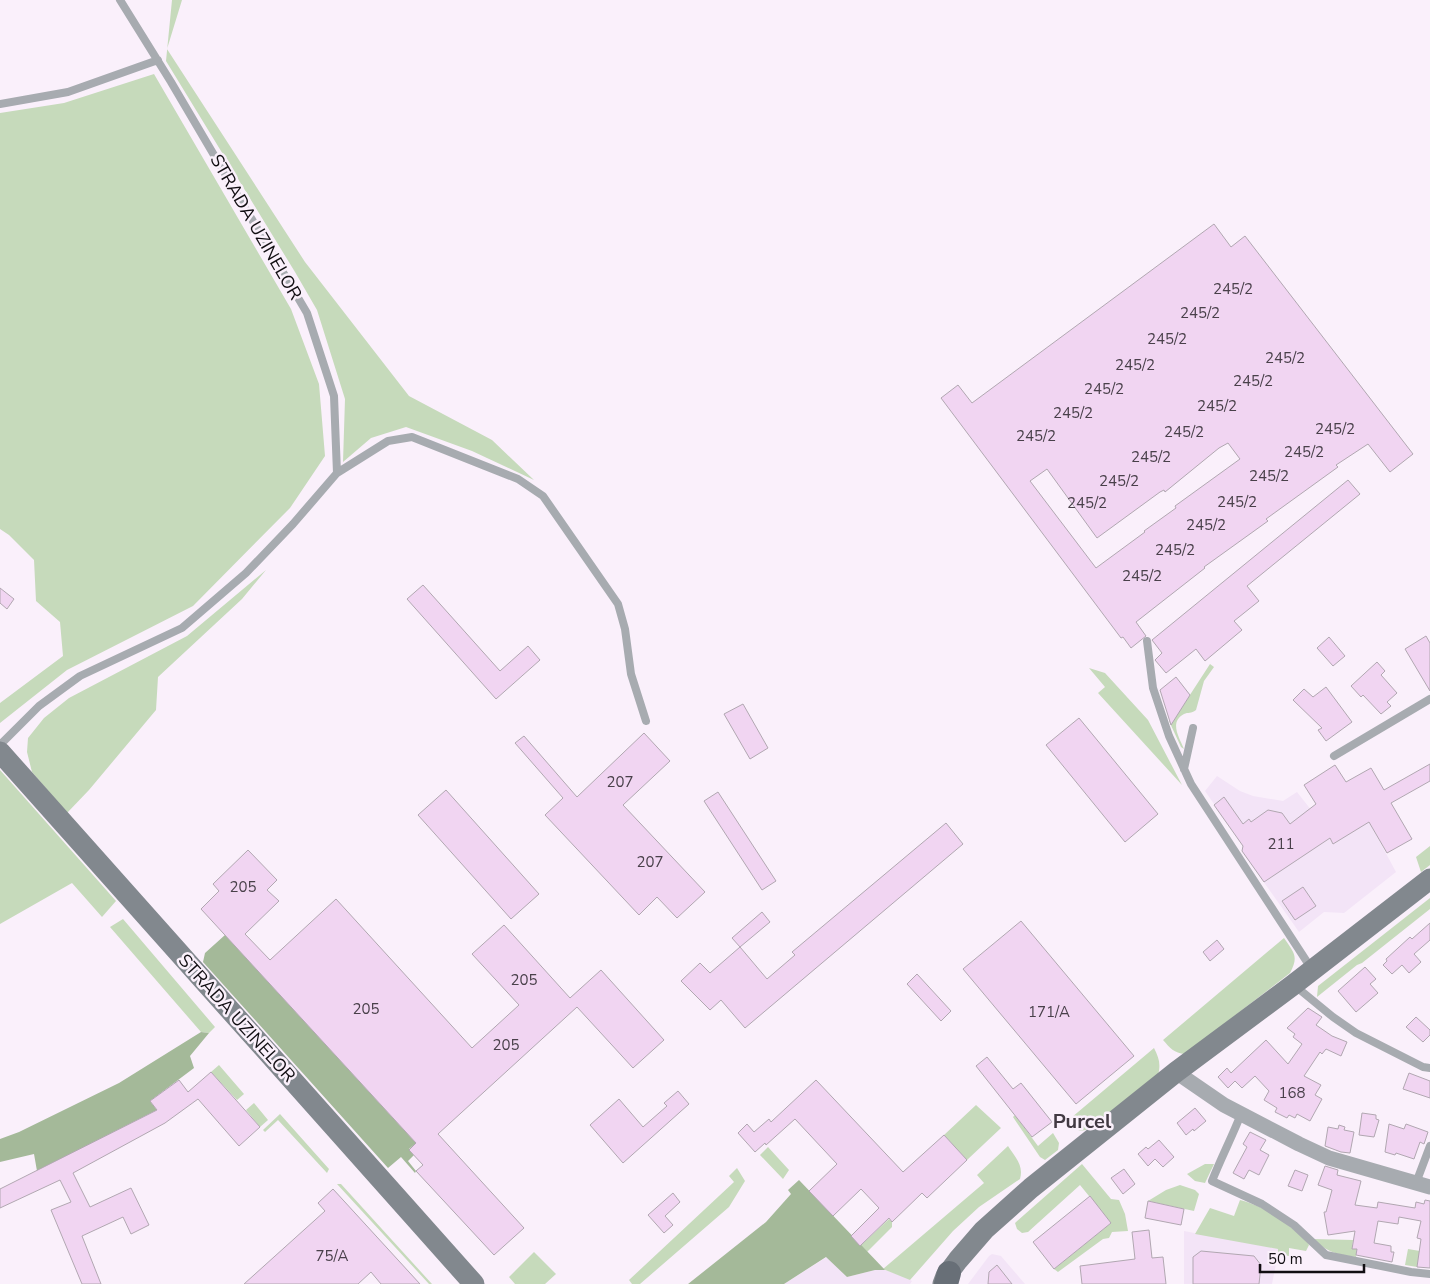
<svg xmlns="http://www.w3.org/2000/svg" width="1430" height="1284" font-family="'Nunito Sans',sans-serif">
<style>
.commercial{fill:#f3e4f7}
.green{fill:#c6dabb}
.forest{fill:#a4b999}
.building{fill:#f1d5f2;stroke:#b1a7b1;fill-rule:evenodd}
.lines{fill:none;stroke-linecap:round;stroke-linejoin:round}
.lane{stroke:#a7abb0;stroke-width:8}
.street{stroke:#a7abb0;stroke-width:15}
.secondary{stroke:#82888e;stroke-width:21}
.primary{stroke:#686f77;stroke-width:24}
.labels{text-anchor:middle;stroke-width:5;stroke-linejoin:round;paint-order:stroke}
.number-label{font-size:15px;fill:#49404a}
.street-label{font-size:18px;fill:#110e12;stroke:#faf0fb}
.quarter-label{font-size:20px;font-weight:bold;fill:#413942;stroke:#faf0fb}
</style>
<rect width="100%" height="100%" fill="#faf0fb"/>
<path class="commercial" d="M1217 776 1240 791 1253 796 1283 801 1297 792 1319 820 1333 844 1369 822 1396 872 1344 913 1324 912 1299 932 1242 851 1243 846 1205 791Z
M1184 1231 1279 1249 1272 1284H1184Z
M992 1254 1001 1256 1025 1284H968L989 1256Z
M827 1257 847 1277 875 1270H885L903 1276 912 1281 910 1284H784Z"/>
<path class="green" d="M172 0H182L167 49 305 262 409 396 492 440 534 480 472 451 406 427 371 438 343 462 345 399 317 310 295 272 166 61Z
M154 74 291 309 319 384 325 456 290 508 193 606 67 670 0 723V703L63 656 60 622 36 601 34 560 9 535 0 529V113L64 103Z
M266 570 242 599 158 677 156 710 89 790 67 813 32 772 27 752 28 738 44 718 69 698 187 636Z
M1210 664 1214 667 1204 681 1196 710C1191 714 1188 712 1184 714 1169 722 1179 737 1184 749L1181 747 1169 721H1173Z
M1089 668 1105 673 1148 720 1182 785 1098 693 1105 687Z
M0 770 116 901 102 917 72 883 0 924Z
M1430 846V865L1421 872 1416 857Z
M1430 898V909L1362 963 1357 965 1317 997 1318 986Z
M123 919 215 1027 209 1033 201 1032 110 927Z
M1284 938C1294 953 1299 956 1290 973L1185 1054C1174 1053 1170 1048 1163 1040Z
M1154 1048C1159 1058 1161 1064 1158 1075L1091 1129 1080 1131 1065 1123Z
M219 1065 244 1094 237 1100 211 1072Z
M254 1103 268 1120 260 1127 246 1110Z
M976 1105 1001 1128 967 1160 944 1135Z
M280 1114 329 1169 327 1173 278 1120 265 1132 263 1130Z
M1015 1115 1038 1146 1053 1133 1059 1143 1058 1150 1045 1160 1040 1157 1013 1117Z
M1008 1146C1015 1157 1024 1165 1020 1179L979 1207 953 1231 910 1280 883 1269 984 1183 977 1175Z
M768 1147 789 1170 783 1179 760 1155Z
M1082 1164 1111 1199 1119 1200 1125 1214 1128 1231 1112 1232 1109 1238 1103 1239 1058 1272 1054 1269 1111 1223 1080 1185 1028 1232 1022 1233 1017 1229 1015 1223Z
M1205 1164H1214L1205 1183 1195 1181 1187 1174Z
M737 1168 745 1181 729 1207 640 1284H632L629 1280 734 1182 729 1176Z
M337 1184H341L432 1284H429Z
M1180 1185 1195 1190 1199 1194 1194 1211 1148 1201 1166 1190Z
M1240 1200C1269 1208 1284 1221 1306 1240L1309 1245 1306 1251 1289 1248V1256L1278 1254V1249L1195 1234 1210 1208 1234 1216Z
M889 1219 892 1222V1227L867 1252 860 1246Z
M1313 1239 1353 1240 1352 1249H1357L1356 1257C1337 1254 1328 1253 1313 1239Z
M1408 1249 1420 1251 1417 1267 1405 1265Z
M534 1252 556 1274 545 1284H515L509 1277Z"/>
<path class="forest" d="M225 935 416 1143 409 1149 414 1155 408 1161 416 1171 415 1173 401 1157 388 1168 203 962 205 953Z
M201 1032 209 1033 190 1056 194 1068 150 1101 157 1110 37 1171 34 1154 0 1162V1139L19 1132 119 1083Z
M799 1180 885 1270H875L847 1277 826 1257 784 1284H688L766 1222 791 1194 788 1190Z"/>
<path class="building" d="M1214 224 1231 247 1245 236 1413 454 1390 472 1368 444 1336 465 1338 467 1266 519 1268 521 1204 567 1205 568 1136 622 1146 636 1131 648 1123 637 1121 638 941 398 958 385 972 403ZM1228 443 1240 459 1175 506 1176 508 1144 531 1145 532 1096 568 1030 481 1047 469 1097 538 1160 492 1164 490 1165 492 1219 448Z
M1348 480 1360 494 1247 586 1259 601 1234 621 1242 630 1205 661 1196 649 1166 673 1155 660 1162 653 1152 640Z
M423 585 500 671 528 646 540 660 496 699 407 599Z
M0 588 14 599 7 609 0 603Z
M1426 636 1430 643V691L1405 649Z
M1329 637 1345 656 1333 666 1317 648Z
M1377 662 1385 671 1381 675 1397 693 1387 702 1391 706 1381 714 1363 695 1361 697 1351 686Z
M1176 677 1190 695 1171 725 1160 690Z
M1326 687 1352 722 1326 741 1318 730 1322 728 1293 700 1304 689 1313 697Z
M743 704 768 748 750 759 724 714Z
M1079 718 1158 814 1125 842 1046 745Z
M644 733 670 761 623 805 705 892 677 918 657 897 639 915 545 815 563 798 515 743 524 736 577 797Z
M1430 764V781L1391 803 1412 839 1387 853 1369 822 1333 844 1330 838 1264 882 1242 851 1243 846 1214 805 1224 797 1243 824 1249 819 1251 822 1268 810 1282 813 1290 824 1316 804 1304 785 1335 765 1346 782 1371 768 1384 790Z
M446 790 539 894 511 919 418 815Z
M718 792 776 881 762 890 704 801Z
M946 823 963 844 745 1028 721 1000 710 1010 681 981 700 963 710 973 740 947 767 979 795 955 792 952Z
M248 850 277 880 267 890 279 901 245 934 270 960 336 899 472 1048 519 1005 472 954 504 925 570 998 601 970 664 1040 633 1068 577 1007 438 1134 524 1228 494 1255 416 1171 423 1165 409 1150 416 1143 201 909 219 891 213 884Z
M1303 887 1316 906 1295 920 1282 901Z
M762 912 770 922 740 947 732 938Z
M1021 921 1134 1056 1076 1104 963 969Z
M1430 923V940L1414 954 1421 962 1409 973 1402 965 1392 974 1383 965 1387 961 1386 959 1410 937 1412 939Z
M1217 940 1224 949 1210 961 1203 952Z
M1365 967 1376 979 1370 984 1378 993 1356 1012 1338 991Z
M917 974 951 1011 941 1021 907 984Z
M1308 1008 1322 1017 1316 1025 1332 1036 1347 1042 1341 1056 1326 1049 1322 1054 1320 1052 1304 1076 1321 1085 1315 1095 1322 1099 1310 1121 1297 1114 1295 1118 1289 1115 1287 1118 1275 1112 1277 1108 1264 1100 1269 1091 1255 1076 1242 1088 1235 1081 1228 1088 1218 1077 1227 1068 1231 1073 1266 1040 1288 1064 1302 1044 1293 1037 1295 1034 1287 1028Z
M1416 1017 1430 1030V1035L1423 1042 1406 1027Z
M987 1057 1013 1089 1021 1083 1052 1122 1032 1137 976 1066Z
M211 1072 260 1127 239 1146 198 1099 165 1123 73 1173 90 1207 131 1188 149 1225 131 1234 123 1217 82 1236 101 1284H82L51 1210 71 1202 60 1180 0 1208V1189L157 1110 150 1101 179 1080 188 1092Z
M1409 1073 1430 1081V1098L1403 1089Z
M816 1080 903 1172 944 1135 967 1160 927 1198 922 1193 892 1222 889 1218 860 1246 851 1236 879 1208 861 1189 833 1216 809 1191 837 1164 795 1119 766 1145 765 1143 755 1152 738 1133 747 1124 754 1132 769 1119 771 1122Z
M678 1091 689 1104 623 1163 590 1125 619 1099 643 1127 667 1106 664 1103Z
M1195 1108 1206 1121 1194 1131 1193 1129 1186 1135 1177 1123Z
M1362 1113 1376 1115V1119L1379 1120 1374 1137 1359 1135Z
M1389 1124 1404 1129 1406 1124 1428 1132 1424 1144 1420 1142 1414 1159 1396 1153 1395 1155 1385 1152Z
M1339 1125 1345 1127 1344 1130 1354 1132 1350 1153 1341 1152 1325 1146 1328 1127 1338 1129Z
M1250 1132 1266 1140 1260 1150 1269 1155 1259 1175 1249 1170 1244 1179 1233 1173 1247 1147 1243 1144Z
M1159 1140 1174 1157 1163 1167 1155 1159 1148 1166 1138 1154 1146 1147 1148 1149Z
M1325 1166 1338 1170 1337 1175 1361 1181 1355 1205 1377 1208 1378 1202 1415 1208 1416 1202 1424 1204 1425 1200 1430 1201V1268L1417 1267 1421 1239 1417 1238 1421 1221 1399 1217 1398 1224 1378 1221 1374 1243 1391 1246V1252H1394L1392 1262 1356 1255 1357 1249H1352L1355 1231 1328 1235 1324 1212H1326L1332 1190 1318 1185Z
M1124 1169 1135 1184 1123 1194 1111 1178Z
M1295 1170 1308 1175 1302 1191 1288 1186Z
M333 1189 420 1284H381L371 1272 358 1284H244L325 1211 318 1203Z
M673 1193 680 1202 665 1216 673 1225 664 1233 648 1215Z
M1090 1196 1111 1223 1054 1269 1033 1242Z
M1148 1201 1184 1209 1181 1225 1145 1218Z
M1149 1230 1152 1258 1163 1257 1166 1284H1082L1080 1266 1135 1259 1132 1232Z
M1201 1251 1254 1256 1261 1265 1259 1284H1193V1257Z
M997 1265 1012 1284H988L989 1272Z"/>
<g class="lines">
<path class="lane" d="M0 104 68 92 158 60
M337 473 388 441 412 437 518 479 543 496 618 604 625 629 631 674 646 721
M1147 641 1153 688 1169 736 1191 784 1311 968
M0 745 39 706 80 676 182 628 246 573 293 524 337 473 334 396 307 313 171 82 120 0
M1334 756 1430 699
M1184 769 1193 728
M1294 985 1333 1017 1356 1033 1423 1067 1430 1068
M1241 1114C1232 1137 1221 1158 1212 1181L1262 1204 1294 1225 1326 1255 1411 1272 1430 1274
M1416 1183 1430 1146"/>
<path class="street" d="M1176 1072 1224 1105 1299 1144 1329 1158 1430 1187"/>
<path class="secondary" d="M0 752 474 1284
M943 1284 946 1276 958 1260 984 1230 1031 1188 1176 1072 1293 985 1430 879"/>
<path class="primary" d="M946 1284 949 1273"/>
</g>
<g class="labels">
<g class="number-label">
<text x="1233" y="294">245/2</text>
<text x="1200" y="318">245/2</text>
<text x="1167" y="344">245/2</text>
<text x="1285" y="363">245/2</text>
<text x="1135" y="370">245/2</text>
<text x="1253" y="386">245/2</text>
<text x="1104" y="394">245/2</text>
<text x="1217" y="411">245/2</text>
<text x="1073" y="418">245/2</text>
<text x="1335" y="434">245/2</text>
<text x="1184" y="437">245/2</text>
<text x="1036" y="441">245/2</text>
<text x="1304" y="457">245/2</text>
<text x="1151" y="462">245/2</text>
<text x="1269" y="481">245/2</text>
<text x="1119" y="486">245/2</text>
<text x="1237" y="507">245/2</text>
<text x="1087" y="508">245/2</text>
<text x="1206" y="530">245/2</text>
<text x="1175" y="555">245/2</text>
<text x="1142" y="581">245/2</text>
<text x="620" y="787">207</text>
<text x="1281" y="849">211</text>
<text x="650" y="867">207</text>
<text x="243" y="892">205</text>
<text x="524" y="985">205</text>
<text x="366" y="1014">205</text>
<text x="1049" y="1017">171/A</text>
<text x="506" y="1050">205</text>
<text x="1292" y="1098">168</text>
<text x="332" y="1261">75/A</text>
</g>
<g class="street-label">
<text transform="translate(256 227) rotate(60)" y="6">STRADA UZINELOR</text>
<text transform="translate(237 1018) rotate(48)" y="6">STRADA UZINELOR</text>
</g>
<g class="quarter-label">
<text x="1082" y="1128">Purcel</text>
</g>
</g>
<path d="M1260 1264v8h104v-8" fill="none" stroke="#110e12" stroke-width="2.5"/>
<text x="1268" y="1264" font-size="15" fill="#110e12" stroke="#faf0fb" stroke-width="4" paint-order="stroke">50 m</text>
</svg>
